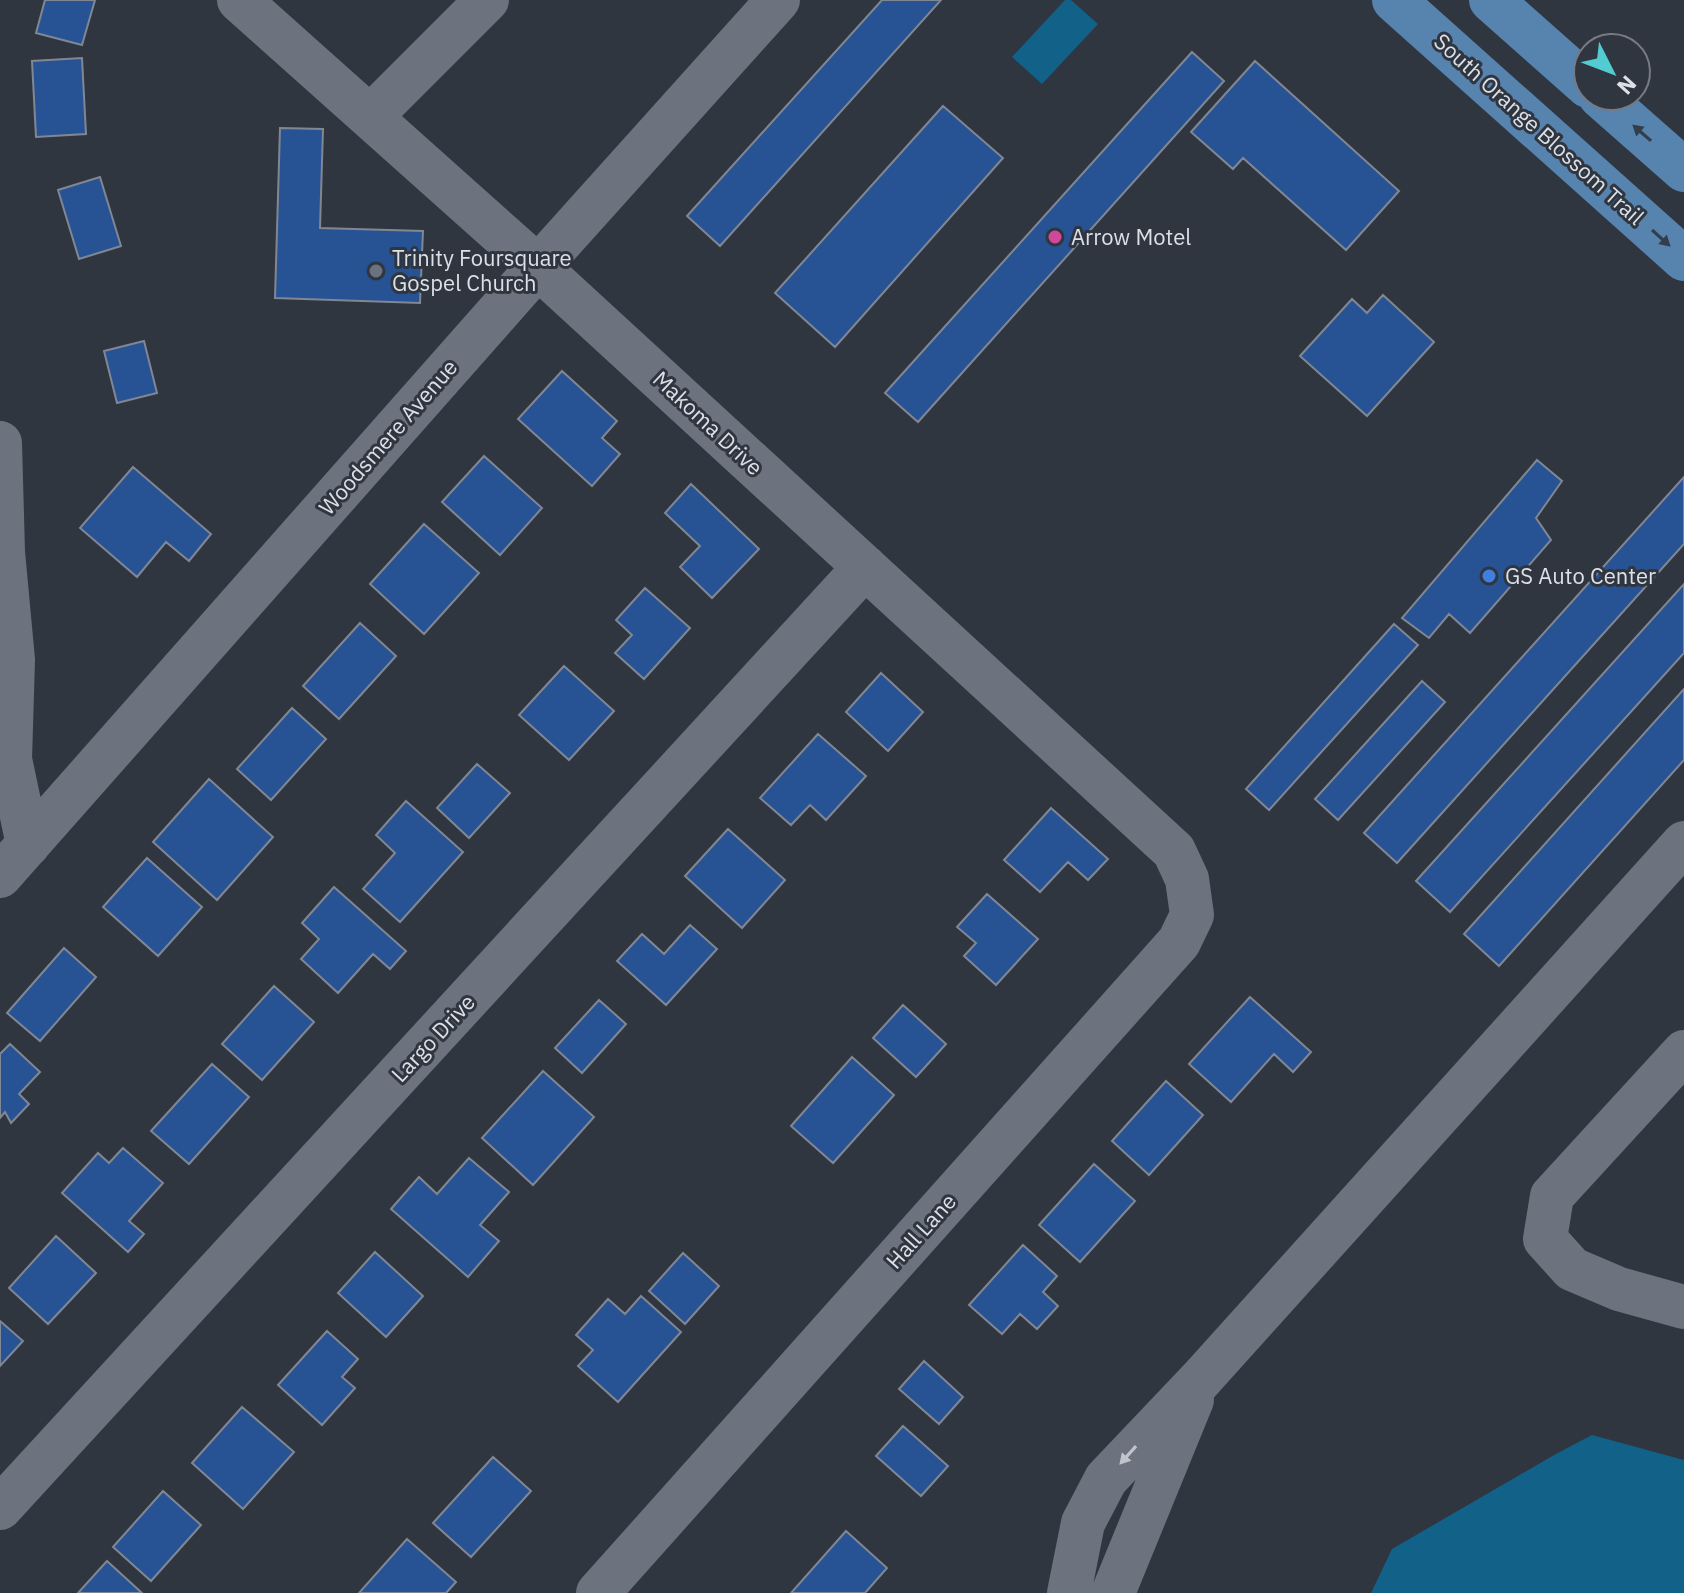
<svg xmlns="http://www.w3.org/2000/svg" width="1684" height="1593" font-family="'IBM Plex Sans',sans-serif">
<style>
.water{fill:#116189}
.building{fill:#275395;stroke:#808793;stroke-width:2}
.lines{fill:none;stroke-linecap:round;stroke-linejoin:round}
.minor{stroke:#6c737e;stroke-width:44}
.major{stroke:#5783af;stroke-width:44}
.oneway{fill:#343e4b}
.oneway2{fill:#c0c5cd}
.hotel-dot{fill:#d1479c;stroke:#303640;stroke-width:3}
.worship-dot{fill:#6b7280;stroke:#303640;stroke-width:3}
.shop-dot{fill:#3f7fe0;stroke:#303640;stroke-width:3}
.labels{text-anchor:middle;stroke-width:6;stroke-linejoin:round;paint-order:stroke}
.street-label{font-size:22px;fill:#dce0e7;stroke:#303640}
.poi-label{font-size:22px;fill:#dce0e7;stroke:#303640;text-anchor:start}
</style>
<rect width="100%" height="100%" fill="#303640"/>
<path class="water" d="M1065 0H1071L1098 24 1042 84 1012 57Z
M1592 1435 1684 1460V1593H1371L1392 1549 1554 1455Z"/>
<path class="building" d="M45 0H95L82 45 36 33Z
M882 0H941L720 246 687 216Z
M1192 52 1224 81 918 422 885 393Z
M82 58 86 134 36 137 32 61Z
M1255 61 1399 191 1346 250 1243 158 1233 169 1191 132Z
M943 106 1003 158 835 347 775 293Z
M280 128 323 129 320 228 423 231 420 303 275 298Z
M100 177 121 246 79 259 58 190Z
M1383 295 1434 342 1367 416 1300 356 1352 299 1367 313Z
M144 341 157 393 117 403 104 351Z
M562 371 617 421 602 438 620 454 592 486 518 419Z
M484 456 542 508 500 555 442 502Z
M1537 460 1562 481 1536 518 1551 540 1470 633 1449 614 1429 638 1402 618Z
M133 467 211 534 189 561 166 542 137 577 80 528Z
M1684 477V544L1397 863 1364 833Z
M691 484 759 549 712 598 680 567 700 546 665 513Z
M424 524 479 573 424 634 370 584Z
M1684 584V653L1450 912 1416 881Z
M645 588 690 628 644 679 615 653 632 635 616 620Z
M360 623 396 656 339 719 303 686Z
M1394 624 1418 645 1269 810 1246 789Z
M564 666 614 711 569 760 519 715Z
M881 673 923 712 888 751 846 712Z
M1422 681 1445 702 1338 820 1315 799Z
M1684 689V760L1499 966 1464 934Z
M292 708 326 739 271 800 237 769Z
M818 734 866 776 826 820 810 805 791 825 760 798Z
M477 764 510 793 469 838 437 808Z
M209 779 273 837 217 900 153 842Z
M406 801 463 852 400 922 363 889 395 853 376 835Z
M1051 808 1108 859 1088 880 1068 862 1040 892 1004 860Z
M728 829 785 880 742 928 685 876Z
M147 858 202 907 158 956 103 907Z
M334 887 406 951 390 969 373 954 338 993 301 959 319 939 302 923Z
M987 894 1038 939 996 985 964 956 976 943 957 927Z
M690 925 717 949 666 1005 617 961 642 934 664 954Z
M64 948 96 977 40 1041 7 1013Z
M274 986 314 1022 262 1080 222 1044Z
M1250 997 1311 1052 1293 1072 1274 1054 1231 1102 1189 1064Z
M599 1000 626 1024 582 1073 555 1048Z
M903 1005 946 1044 916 1077 873 1038Z
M10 1044 40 1072 19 1094 29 1104 11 1123 5 1112 0 1118V1054Z
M852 1057 894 1095 833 1163 791 1126Z
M212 1064 249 1097 189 1164 151 1131Z
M543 1071 594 1117 533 1185 482 1138Z
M1166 1081 1203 1115 1149 1175 1112 1141Z
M123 1148 163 1183 129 1221 144 1234 128 1252 62 1193 98 1153 109 1163Z
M469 1158 509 1192 480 1225 499 1241 468 1277 391 1209 419 1177 437 1194Z
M1094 1164 1135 1201 1080 1262 1039 1225Z
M56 1236 96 1273 48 1324 9 1288Z
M1023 1245 1057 1276 1043 1292 1058 1306 1037 1329 1020 1314 1002 1334 969 1305Z
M375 1252 423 1296 386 1337 338 1293Z
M683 1253 719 1286 685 1324 649 1291Z
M641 1296 681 1332 618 1402 578 1366 593 1350 576 1335 608 1299 625 1314Z
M0 1321 23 1341 0 1366Z
M327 1331 358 1359 342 1377 355 1388 322 1425 278 1385Z
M924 1361 963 1397 939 1424 899 1389Z
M242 1407 294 1452 243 1509 192 1463Z
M903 1426 948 1466 921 1496 876 1456Z
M493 1457 531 1491 471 1557 433 1523Z
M163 1491 201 1525 151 1581 113 1547Z
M846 1531 887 1568 865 1593H791Z
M407 1539 456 1582 446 1593H359Z
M107 1561 142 1593H78Z"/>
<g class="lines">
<path class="minor" d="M239 0 538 267 1174 851 1187 879 1192 915 1179 942 598 1593
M370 117 487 0
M0 443 3 552 13 660 10 759 28 845
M0 876 538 267 778 0
M1684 1052 1552 1196 1545 1239 1572 1269 1619 1289 1684 1307
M0 1508 865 567
M1069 1593 1083 1523 1106 1479 1201 1379 1684 843
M1113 1593 1192 1400"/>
<path class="major" d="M1394 0 1684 259
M1491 0 1588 86
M1600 96 1684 170"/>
</g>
<defs><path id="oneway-solid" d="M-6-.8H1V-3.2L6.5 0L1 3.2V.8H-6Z" transform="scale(2)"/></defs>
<g class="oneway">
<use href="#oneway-solid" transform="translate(1642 133) rotate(-139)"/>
<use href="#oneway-solid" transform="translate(1661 238) rotate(42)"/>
</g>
<use class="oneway2" href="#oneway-solid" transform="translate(1128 1455) rotate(132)"/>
<circle class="hotel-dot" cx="1055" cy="237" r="8"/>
<circle class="worship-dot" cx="376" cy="271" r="8"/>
<circle class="shop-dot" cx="1489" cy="576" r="8"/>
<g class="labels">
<g class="street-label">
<text transform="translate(1539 129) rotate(42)" y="8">South Orange Blossom Trail</text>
<text transform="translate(708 423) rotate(43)" y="8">Makoma Drive</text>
<text transform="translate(388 437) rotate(-49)" y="8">Woodsmere Avenue</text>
<text transform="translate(433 1038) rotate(-47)" y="8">Largo Drive</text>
<text transform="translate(921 1231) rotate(-48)" y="8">Hall Lane</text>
</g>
<g class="poi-label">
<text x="1071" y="245">Arrow Motel</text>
<text x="392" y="266">Trinity Foursquare<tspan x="392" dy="25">Gospel Church</tspan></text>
<text x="1505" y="584">GS Auto Center</text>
</g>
</g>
<g transform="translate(1612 72) rotate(132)"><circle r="38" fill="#303640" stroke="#757a83" stroke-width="2"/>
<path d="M0-6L14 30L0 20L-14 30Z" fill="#52ccd1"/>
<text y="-12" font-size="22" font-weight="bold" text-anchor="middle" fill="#dce0e7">N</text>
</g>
</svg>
